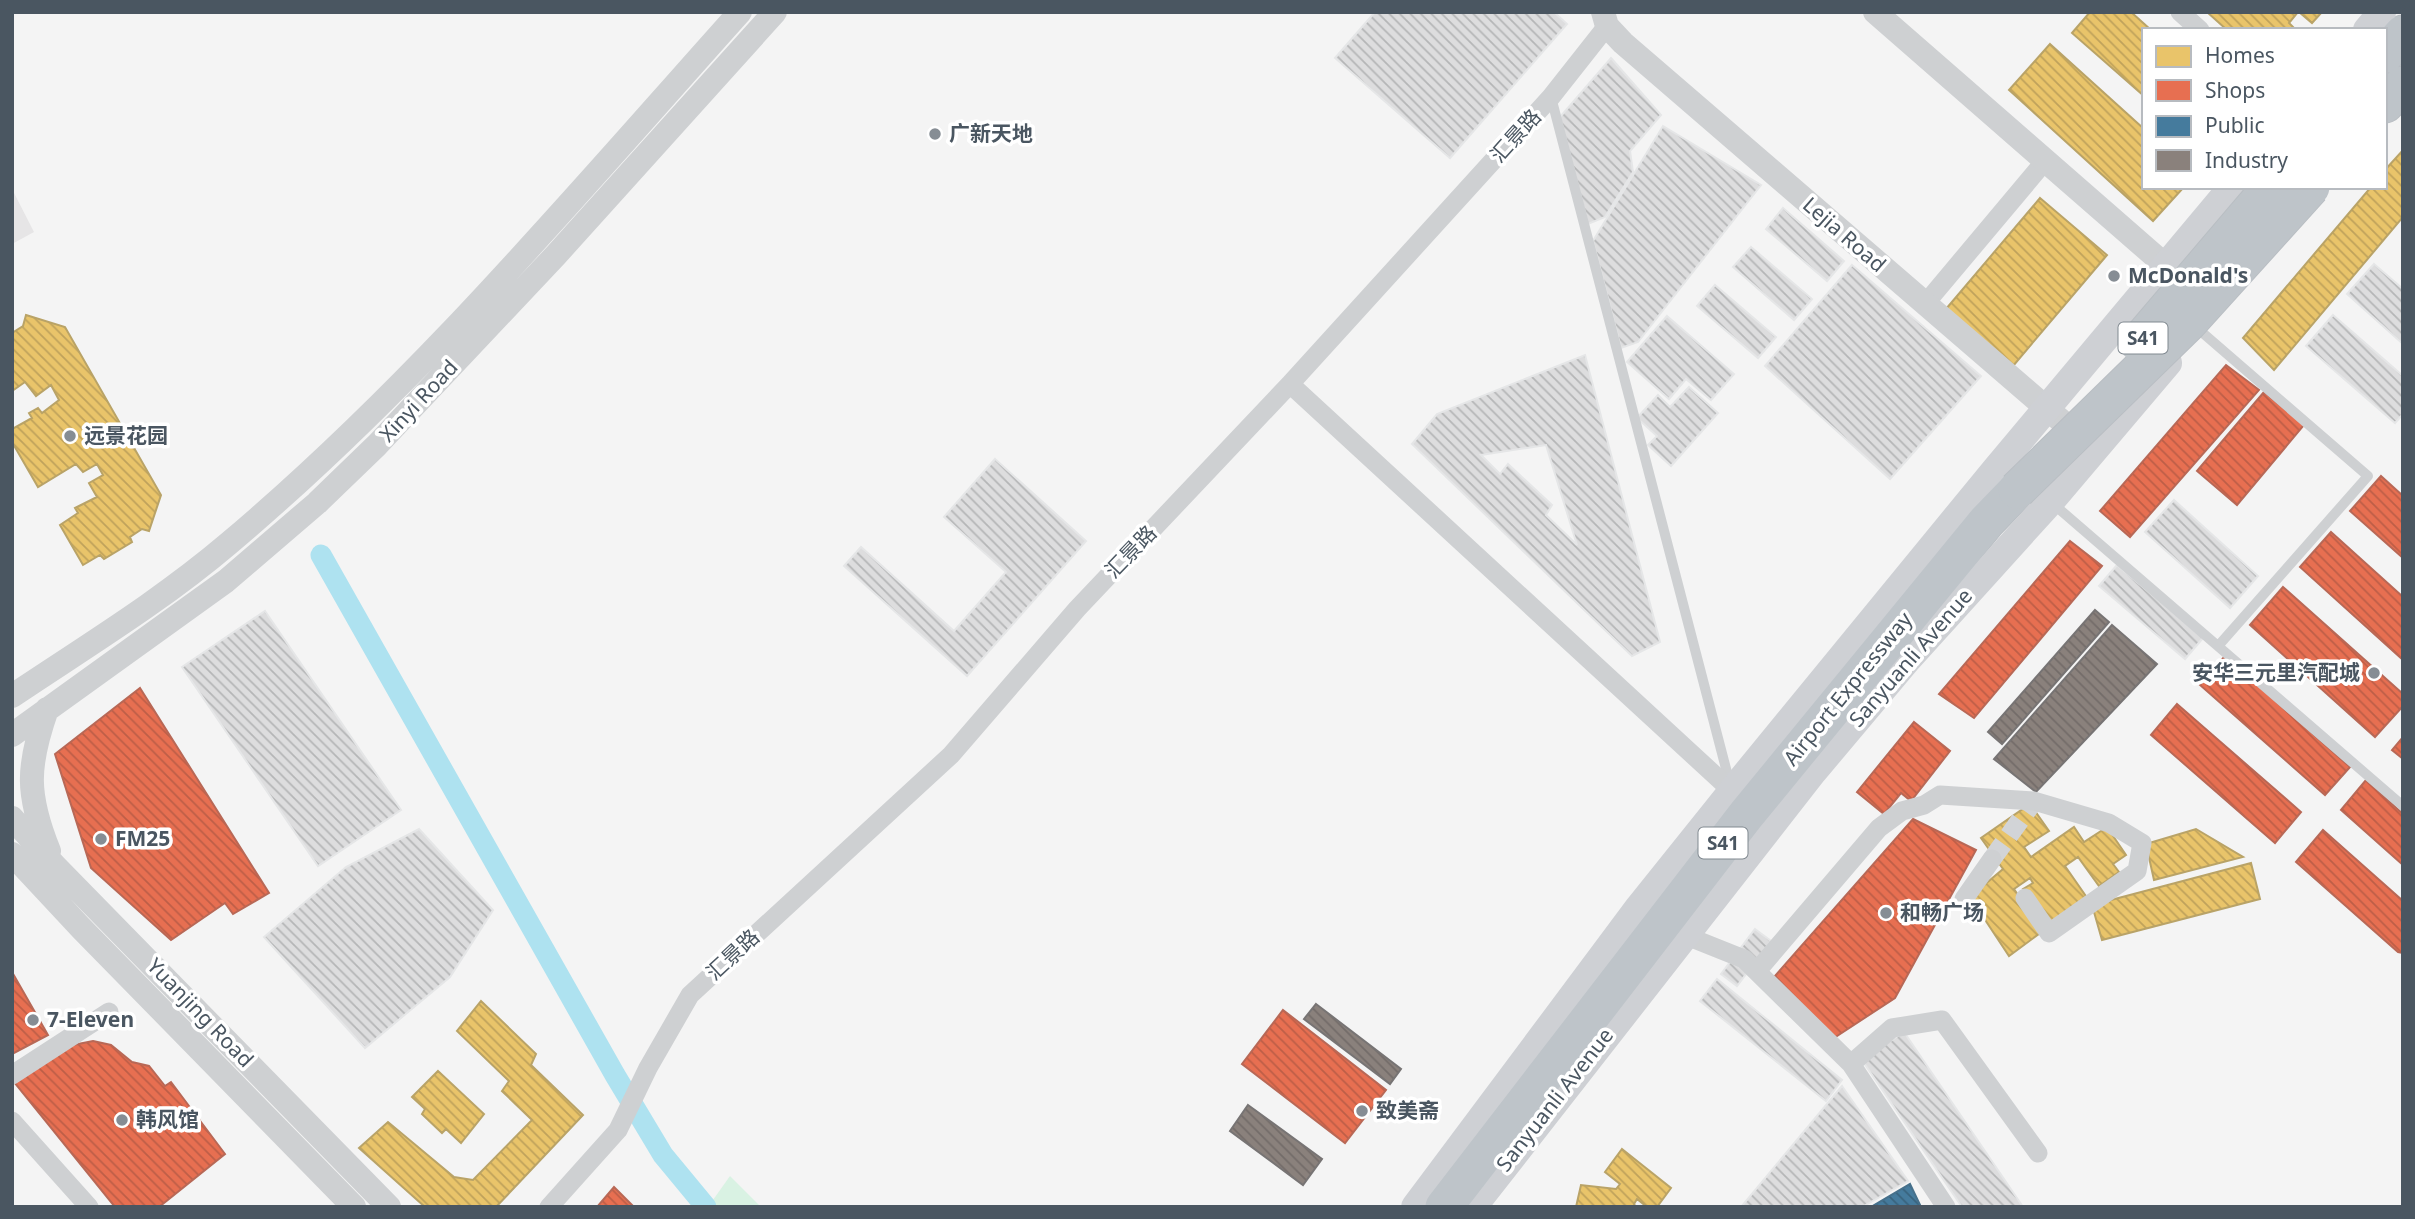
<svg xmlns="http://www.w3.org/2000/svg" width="2415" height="1219" font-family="'Noto Sans','Noto Sans SC',sans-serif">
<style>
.education{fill:#e6e5e6}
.park{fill:#d9f2e3}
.homes{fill:url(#homes-back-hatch);stroke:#b9a367;stroke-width:2}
.shops{fill:url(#shops-back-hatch);stroke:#b86856;stroke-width:2}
.public{fill:url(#public-back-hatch);stroke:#46708b;stroke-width:2}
.industry{fill:url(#industry-back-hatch);stroke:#777474;stroke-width:2}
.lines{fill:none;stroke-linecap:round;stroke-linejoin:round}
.canal{stroke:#aee2f0;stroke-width:21}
.building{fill:url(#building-back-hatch);stroke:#e5e6e7;stroke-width:2;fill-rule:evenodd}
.minor-tunnel{stroke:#d2d4d7;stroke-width:19;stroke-dasharray:19 10;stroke-linecap:butt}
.motorway-casing{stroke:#b9bec3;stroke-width:39}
.service{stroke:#ced0d2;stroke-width:10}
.minor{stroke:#ced0d2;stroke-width:19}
.tertiary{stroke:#ced0d2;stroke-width:24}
.secondary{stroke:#ced0d4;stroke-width:28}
.motorway{stroke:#bec4c9;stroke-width:37}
.motorway-bridge-casing{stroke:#b9bec3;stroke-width:39;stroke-linecap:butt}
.motorway-bridge{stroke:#bec4c9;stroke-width:37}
.poi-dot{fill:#868d94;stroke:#fff;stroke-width:2.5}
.labels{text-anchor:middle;stroke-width:7;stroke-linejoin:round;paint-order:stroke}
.shield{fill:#fff;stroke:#808990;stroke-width:2}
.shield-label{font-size:19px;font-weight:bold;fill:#4a5661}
.poi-label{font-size:21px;font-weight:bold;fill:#4a5661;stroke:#fff;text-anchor:start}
.street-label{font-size:21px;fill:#4a5661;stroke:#fff}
</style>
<defs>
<pattern id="homes-back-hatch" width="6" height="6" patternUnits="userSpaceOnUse" patternTransform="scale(1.75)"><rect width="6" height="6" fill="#e9c46a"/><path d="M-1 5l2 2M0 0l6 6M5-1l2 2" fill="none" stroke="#bfa25b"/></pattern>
<pattern id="shops-back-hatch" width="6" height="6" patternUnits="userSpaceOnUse" patternTransform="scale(1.75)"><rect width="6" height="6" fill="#e76f51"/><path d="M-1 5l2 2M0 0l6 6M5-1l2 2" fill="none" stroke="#bd5e47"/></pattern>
<pattern id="public-back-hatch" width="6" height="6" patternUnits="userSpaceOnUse" patternTransform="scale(1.75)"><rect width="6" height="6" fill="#457b9d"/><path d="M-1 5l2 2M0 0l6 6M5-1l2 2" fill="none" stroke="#39637d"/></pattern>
<pattern id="industry-back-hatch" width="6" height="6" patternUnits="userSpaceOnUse" patternTransform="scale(1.75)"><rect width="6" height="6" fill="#8a817c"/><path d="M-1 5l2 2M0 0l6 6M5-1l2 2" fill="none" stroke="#736c69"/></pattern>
<pattern id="building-back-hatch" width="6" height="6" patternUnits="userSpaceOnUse" patternTransform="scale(1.75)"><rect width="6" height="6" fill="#ddddde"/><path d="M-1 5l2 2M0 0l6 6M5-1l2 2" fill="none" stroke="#b5b6b7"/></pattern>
</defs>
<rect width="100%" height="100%" fill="#f4f4f4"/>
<path class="education" d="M12 189 34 232 12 244Z"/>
<path class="park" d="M730 1176 761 1207H708Z"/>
<path class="homes" d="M2090 12H2131L2151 30H2144V96L2072 33Z
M2207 12H2298L2289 23 2296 30H2227Z
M2299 12H2322L2312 23Z
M2050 44 2144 129V187H2184L2153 221 2009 90Z
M2403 150V217L2274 370 2243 338 2371 187H2385V170Z
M2040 198 2107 255 2013 366 1946 309Z
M26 315 65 327 161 495 149 531 142 529 130 537 132 542 104 559 100 555 83 565 60 525 78 513 75 508 97 497 89 483 103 475 97 464 83 472 76 464 38 487 12 442V429L32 418 29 413 38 408 42 413 59 400 51 385 36 396 25 382 12 391V333L23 326Z
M2030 804 2049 831 2024 847 2031 857 2074 827 2084 842 2107 827 2126 855 2113 864 2119 872 2099 886 2078 857 2065 866 2090 902 2050 928 2023 889 2033 883 2030 878 2014 889 2043 931 2009 956 1970 897 2003 869 1981 838Z
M2196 829 2243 857 2154 880 2146 844Z
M2251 863 2260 899 2102 940 2092 905Z
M481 1001 536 1054 531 1065 583 1115 496 1207H425L359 1148 388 1122 454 1177 473 1180 532 1120 502 1091 509 1081 457 1031Z
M438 1071 484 1114 461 1143 446 1129 442 1133 422 1114 425 1109 412 1097Z
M1622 1149 1671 1188 1657 1207H1647L1637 1199 1634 1204 1636 1207H1576L1581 1185 1616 1189 1620 1184 1605 1172Z"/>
<path class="shops" d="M2226 365 2259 390 2130 537 2100 511Z
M2264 392 2304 425 2237 505 2197 471Z
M2381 476 2403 496V558L2350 511Z
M2331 532 2403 597V660L2300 567Z
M2070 541 2102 566 1974 718 1939 694Z
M2283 587 2403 694V706L2375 737 2250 625Z
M2225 656 2350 767 2325 795 2200 685Z
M140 688 269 893 233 914 225 903 171 940 91 868 55 754Z
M2177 704 2301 812 2275 843 2151 735Z
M1914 722 1950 751 1911 801 1901 793 1884 814 1857 792Z
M2403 737V759L2392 750Z
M2366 780 2403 814V865L2341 810Z
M1913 819 1976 850 1895 998 1834 1038 1775 976Z
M2323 830 2403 901V953L2398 952 2296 862Z
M12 972 48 1035 12 1054Z
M1283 1010 1386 1090 1345 1143 1242 1064Z
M93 1041 111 1045 132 1062 149 1066 165 1086 171 1082 225 1154 159 1207H115L14 1082 68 1046Z
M614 1187 634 1207H597Z"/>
<path class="public" d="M1910 1184 1921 1207H1871Z"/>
<path class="industry" d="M2095 610 2109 622 2002 744 1988 732Z
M2112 625 2157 664 2036 792 1994 759Z
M1316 1004 1401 1069 1390 1084 1304 1019Z
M1248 1105 1322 1159 1303 1185 1230 1131Z"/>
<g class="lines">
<path class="canal" d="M321 555 615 1075 663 1155 706 1207"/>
</g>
<path class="building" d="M1375 12H1554L1567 24 1450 158 1335 58Z
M1611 58 1661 115 1630 151 1633 172 1605 217 1588 224 1560 117Z
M1663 126 1761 185 1638 342 1621 348 1593 241Z
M1783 208 1844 261 1827 281 1766 229Z
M1751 247 1812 299 1794 320 1733 267Z
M2374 264 2403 289V344L2347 294Z
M1852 265 1981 376 1890 479 1765 366Z
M1715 285 1776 337 1758 358 1697 306Z
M2333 315 2403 376V414L2395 423 2306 346Z
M1667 316 1734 374 1711 400 1686 379 1669 399 1627 362Z
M1585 355 1660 642 1632 656 1412 444 1437 414ZM1546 445 1577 545 1546 515 1552 505 1508 464 1500 474 1481 455Z
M1689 387 1718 413 1671 466 1648 445 1657 436 1637 418 1658 395 1670 407Z
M995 459 1086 541 967 676 844 566 861 547 954 631 1006 572 944 517Z
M2174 500 2258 576 2230 608 2145 532Z
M2117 565 2203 638 2185 659 2099 586Z
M265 611 401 810 318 866 182 667Z
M419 829 493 910 450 977 365 1048 264 937 346 867Z
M1755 929 1771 941 1737 986 1721 974Z
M1717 979 1842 1080 1826 1101 1700 1001Z
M1904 1032 2023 1207H1962L1862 1060Z
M1842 1086 1908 1181 1862 1207H1741Z"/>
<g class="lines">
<path class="minor-tunnel" d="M1992 859 2034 801"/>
<defs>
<path id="motorway" d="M2385 54 2403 34
M2385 104 2403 85
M1444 1207 1746 815 1987 521 2017 490"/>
</defs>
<use href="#motorway" class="motorway-casing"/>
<path class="service" d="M1551 97 1730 784
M2197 328 2368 476 2219 645
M2051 502 2403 806"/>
<path class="minor" d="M2180 12 2200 30
M1925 304 2045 161
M1290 384 1732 791
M1964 899 1992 859
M1684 935 1744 959 1851 1064 1946 1207
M1757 971 1879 828 1902 811 1924 805 1940 795 2034 801 2109 823 2142 843 2137 871 2049 933 2025 898
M1851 1064 1892 1028 1942 1020 2038 1153
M12 1075 109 1012
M12 1121 89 1207
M549 1207 618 1130 648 1068 690 995 951 755 1077 609 1290 384 1551 97 1607 26"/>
<path class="tertiary" d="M1603 12 1607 26 1623 43 2087 443
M1875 12 2165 265
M12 696C85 647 161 601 228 544 416 386 576 195 740 12
M47 709C27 766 26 794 49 851
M12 735 226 581 317 503 377 445 556 255 775 12
M12 818 56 867 389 1207
M12 854 81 928 354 1207"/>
<path class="secondary" d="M2367 30 2382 12
M1415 1207 1639 907 1732 791 1995 470 2232 187
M1473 1207 1813 772 1908 659 2051 501 2168 363"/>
<use href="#motorway" class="motorway"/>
<defs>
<path id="motorway-bridge" d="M2138 343 2271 187
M2017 490 2189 322 2311 187"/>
</defs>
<use href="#motorway-bridge" class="motorway-bridge-casing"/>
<use href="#motorway-bridge" class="motorway-bridge"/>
</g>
<g class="poi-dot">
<circle cx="935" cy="134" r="7"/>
<circle cx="2114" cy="276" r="7"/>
<circle cx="70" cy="436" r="7"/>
<circle cx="2374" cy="673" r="7"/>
<circle cx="101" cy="839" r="7"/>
<circle cx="1886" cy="913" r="7"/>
<circle cx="33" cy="1020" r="7"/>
<circle cx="1362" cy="1111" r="7"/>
<circle cx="122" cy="1120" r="7"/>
</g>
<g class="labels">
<g class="shield">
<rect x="2118.5" y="322.5" width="49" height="31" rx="5"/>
<rect x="1698.5" y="827.5" width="49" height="31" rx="5"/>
</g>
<g class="shield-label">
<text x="2143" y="345">S41</text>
<text x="1723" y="850">S41</text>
</g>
<g class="poi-label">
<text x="949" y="141">广新天地</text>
<text x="2128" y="283">McDonald's</text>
<text x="84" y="443">远景花园</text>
<text x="2360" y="680" text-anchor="end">安华三元里汽配城</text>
<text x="115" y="846">FM25</text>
<text x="1900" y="920">和畅广场</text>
<text x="47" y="1027">7-Eleven</text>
<text x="1376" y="1118">致美斋</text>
<text x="136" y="1127">韩风馆</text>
</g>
<g class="street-label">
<text transform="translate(1516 136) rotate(-48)" y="7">汇景路</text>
<text transform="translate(1844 235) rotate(41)" y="7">Lejia Road</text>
<text transform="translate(419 401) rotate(-47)" y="7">Xinyi Road</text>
<text transform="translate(1131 552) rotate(-46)" y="7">汇景路</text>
<text transform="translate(1911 658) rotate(-49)" y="7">Sanyuanli Avenue</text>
<text transform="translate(1848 689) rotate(-51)" y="7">Airport Expressway</text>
<text transform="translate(733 955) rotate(-43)" y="7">汇景路</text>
<text transform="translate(200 1013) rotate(46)" y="7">Yuanjing Road</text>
<text transform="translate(1555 1100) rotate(-52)" y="7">Sanyuanli Avenue</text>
</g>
</g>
<rect width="2415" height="1219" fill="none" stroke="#4a5661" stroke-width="28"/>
<rect x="2142" y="28" width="245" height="161" fill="#ffffff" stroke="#b7bbc0" stroke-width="2"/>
<rect x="2156" y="46" width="35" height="21" fill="#e9c46a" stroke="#b7bbc0" stroke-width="2"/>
<text x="2205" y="63" font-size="21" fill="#4a5661">Homes</text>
<rect x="2156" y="80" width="35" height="21" fill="#e76f51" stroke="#b7bbc0" stroke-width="2"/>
<text x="2205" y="98" font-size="21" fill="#4a5661">Shops</text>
<rect x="2156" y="116" width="35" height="21" fill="#457b9d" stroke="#b7bbc0" stroke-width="2"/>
<text x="2205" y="133" font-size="21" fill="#4a5661">Public</text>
<rect x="2156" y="150" width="35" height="21" fill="#8a817c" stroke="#b7bbc0" stroke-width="2"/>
<text x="2205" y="168" font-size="21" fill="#4a5661">Industry</text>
</svg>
